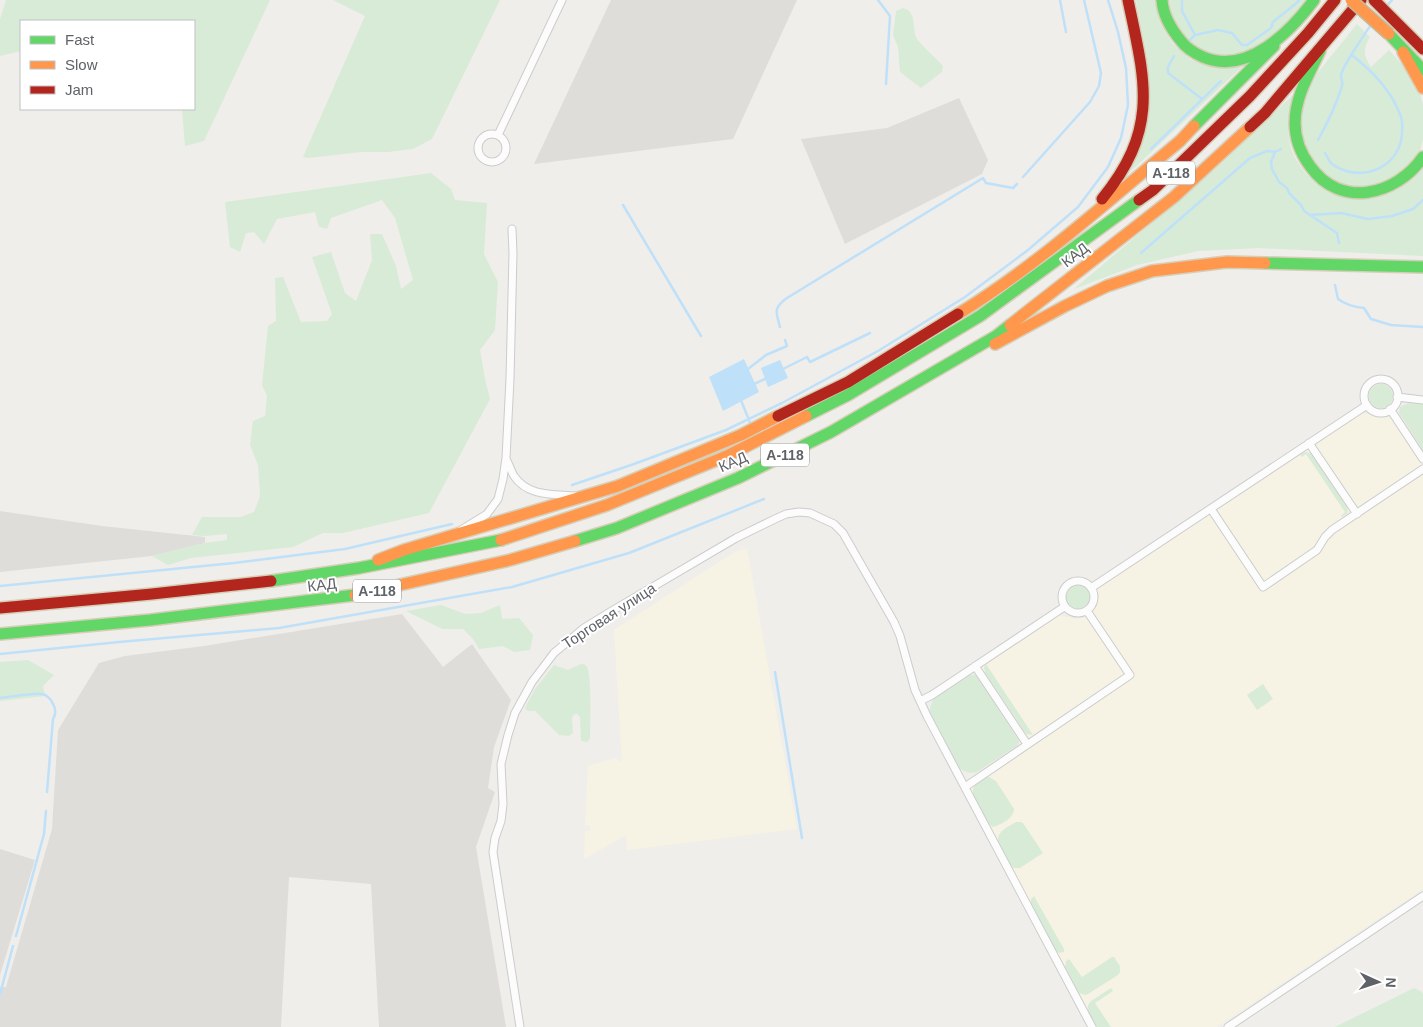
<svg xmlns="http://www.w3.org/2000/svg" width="1423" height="1027" font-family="Helvetica,sans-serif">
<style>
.commercial{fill:#f7f3e4}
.industrial{fill:#dfddda}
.green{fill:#d8ebd6}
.water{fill:#bfe0f9}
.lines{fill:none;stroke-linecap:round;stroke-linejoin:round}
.stream{stroke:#bfe0f9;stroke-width:2.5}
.street-casing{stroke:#cbcccc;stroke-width:9}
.fast-casing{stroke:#d7ceb8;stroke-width:14}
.slow-casing{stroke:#d7ceb8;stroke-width:14}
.jam-casing{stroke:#d7ceb8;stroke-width:14}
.street{stroke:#fdfcfc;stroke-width:7}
.fast{stroke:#63d668;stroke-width:11}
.slow{stroke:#ff974d;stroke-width:11}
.jam{stroke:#b3261e;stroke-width:11}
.slow-bridge-casing{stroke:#c8b996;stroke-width:14;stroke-linecap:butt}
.slow-bridge{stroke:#ff974d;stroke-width:11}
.labels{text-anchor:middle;stroke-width:4;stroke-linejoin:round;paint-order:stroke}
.shield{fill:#fff;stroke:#8f9295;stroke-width:1}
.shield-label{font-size:14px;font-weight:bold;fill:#5f6368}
.street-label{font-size:15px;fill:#5f6368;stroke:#fff}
</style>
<rect width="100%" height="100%" fill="#efeeea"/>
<path class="commercial" d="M1360 413 1388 417 1396 415 1423 454V889L1217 1027H1096L965 783 1027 741 982 673 983 664 1058 615 1076 619 1084 617 1092 611 1096 605 1097 588Z
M747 548 797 829 627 850 626 835 584 859 585 831H590V826L585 825 588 766 614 758 622 762 614 630 733 553Z"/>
<path class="industrial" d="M611 0H797L733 139 534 164Z
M959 98 988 160 982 174 845 244 801 139 887 128Z
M0 511 102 526 205 537V543L152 556 0 572Z
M402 614 443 667 472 644 511 700 494 747 488 788 495 792 476 847 506 1027H379L371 884 289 877 281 1027H0V987H6L52 829 58 730 99 663 125 656 204 646Z
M0 849 35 860 0 975Z"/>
<path class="green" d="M6 0H270L204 141 185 146 182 109H194V21H21V51L0 56V19Z
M333 0H500L432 139 413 149 388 152H362L308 158 303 157 365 16Z
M1136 0H1155L1161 24 1172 43 1191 60 1217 67 1244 65 1131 171C1143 142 1152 108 1149 76 1147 51 1140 25 1136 0Z
M1169 0H1306C1283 27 1255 63 1215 56 1205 54 1195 49 1188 41 1177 28 1170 18 1169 0Z
M903 8C918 12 911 28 917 39 920 44 938 60 943 66L942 72 921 88 900 72 898 47 893 35 896 11Z
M1357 24 1370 37C1363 48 1363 56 1371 67L1389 50 1407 70 1420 93 1423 105V139L1419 155 1403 174 1386 184 1362 188 1338 183 1319 172 1305 148 1301 128 1303 109 1308 92 1315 76Z
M1294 94C1290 109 1286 123 1289 139 1290 148 1294 157 1299 164 1322 200 1368 209 1403 186 1410 181 1418 175 1423 168V256L1259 248 1198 251 1137 265 1074 289 1220 165Z
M431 173 451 189 455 200 487 203 484 254 498 282 495 330 480 350 485 379 490 399 429 513 343 533H323L293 547 191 558 168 565 152 556 205 543 227 540V534L205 536 192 535 202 517H241L254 512 260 496 258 465 250 445 253 421 265 416 267 396 262 385 268 326 276 321 275 278 283 277 301 322 327 321 332 314 312 257 331 252 345 293 356 301 372 260 370 234H382L396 266 401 289 413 280 395 218 382 200 331 218 327 229 319 227 315 212 277 219 264 244 254 232 246 233 240 252 230 247 225 202Z
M1369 396a12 12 0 1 1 24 0a12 12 0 1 1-24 0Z
M1409 403 1423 404V450L1399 413 1400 407Z
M1305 452 1310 453 1314 456 1347 507 1348 513 1342 517 1341 516 1345 512 1306 454 1302 457 1300 455Z
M1066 597a12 12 0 1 1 24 0a12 12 0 1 1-24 0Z
M441 605 465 614 481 613 500 605 502 619 519 618 533 635 530 650 514 652 503 646 479 649 473 639 463 629H442L406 611Z
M28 660 54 675 43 686 45 696 0 701V662Z
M581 664C584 664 585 664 587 667 592 676 590 726 590 739L587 742 581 741 580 717 577 714 573 715 572 719 573 733 569 736 559 735 535 711H528L525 708 535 689 554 665 568 670Z
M986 664 1033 735 1026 734 985 673 984 667Z
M970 675H975L978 677 1019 741 1018 745 977 772C970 774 965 772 959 768L930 713V708L933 699Z
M1263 684 1273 699 1257 710 1247 695Z
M985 777H989L996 781 1014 809C1014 818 1001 825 993 827 986 824 971 797 973 789 975 784 980 781 985 777Z
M1016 822H1021L1023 823 1043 853 1020 868H1014L1011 866 998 841C997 831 1008 827 1016 822Z
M1034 896 1064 949V952L1059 953 1056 951 1031 903V899Z
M1112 957H1114L1120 966V972L1118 975 1088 994 1085 995 1079 993 1065 967 1066 961 1069 959 1082 977Z
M1111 988 1113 991 1095 1003 1111 1027H1096L1088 1012V1005L1091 1001Z
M1414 988 1422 992 1423 994V1027H1335Z"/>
<path class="water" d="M744 359 759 392 723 411 709 377Z
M780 360 788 378 768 387 761 368Z"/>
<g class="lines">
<path class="stream" d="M878 0 890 16 886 84
M1060 0 1066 32
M1182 0V11L1195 35
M1387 6 1392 0
M1188 42 1195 35 1218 30 1232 33 1242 45H1247L1271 28 1273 22 1299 1 1298 0
M1174 56 1168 67V73L1202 99
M1318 140C1327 124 1336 105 1342 86 1343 82 1341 79 1341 75 1342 68 1366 31 1372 24
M1151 149 1221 81
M1281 149 1275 152 1271 162 1272 169 1279 182 1287 188 1289 193 1301 205 1304 211 1337 233 1339 243
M1325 153C1327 156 1329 161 1331 163 1333 166 1338 167 1341 169 1368 181 1401 164 1402 133 1402 128 1403 122 1401 117 1392 91 1373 72 1352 55
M1023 177 1090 102 1099 86 1101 73 1084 0
M623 205 701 336
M1310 215 1341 213 1368 219 1392 216 1413 209 1423 200
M1141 253 1250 158 1267 151 1275 152
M1335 285 1338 299C1346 305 1353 307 1364 308L1371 319 1391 325 1423 327
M780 327C776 312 773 308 787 298L983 178 986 183 1013 188 1017 184
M748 369 766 355 787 346 785 340
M783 369 807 357 810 362 870 333
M754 384 767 378
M740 398 751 425
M572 485 634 464 726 430 782 403 878 351 965 297 1028 250 1078 207 1108 167 1121 138 1128 105 1126 68 1118 32 1108 0
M0 586 234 563 345 549 452 524
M0 654 119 642 279 628 512 587 629 553 764 499
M775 672 802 838
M0 698C9 697 33 693 41 694 46 694 51 699 53 704 56 709 56 714 53 719L47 792
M16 936 44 834 46 811
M0 994 13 946"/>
<defs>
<path id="street" d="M478 148a14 14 0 1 1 28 0a14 14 0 1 1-28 0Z
M498 135 562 0
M1364 396a17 17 0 1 1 34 0a17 17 0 1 1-34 0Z
M1397 397 1423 400
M1390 409 1423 459
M1309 443 1357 514
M506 459C509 464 511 471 514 476 528 497 554 494 575 496
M1211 509 1263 587 1317 550 1325 537 1332 530 1423 469
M461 530 487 514 498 499 503 479 506 458 510 379 513 253 512 229
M1062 597a16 16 0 1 1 32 0a16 16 0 1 1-32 0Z
M1091 588 1367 405
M975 666 1027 744
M920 701 932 695 1064 607
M965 787 1130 675 1087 611
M520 1027 493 852 495 838 501 821 503 804 501 764 508 735 515 713 532 682 554 653 584 628 610 612 736 538 775 519 786 514 799 512 810 513 834 524 843 533 894 622 900 636 915 690 927 716 1092 1027
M1228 1027 1423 896"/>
<path id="fast" d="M1162 0C1163 16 1171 29 1181 41 1187 49 1194 53 1203 57 1247 76 1290 32 1314 0
M1389 34 1423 70
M1320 51C1309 74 1295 97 1295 123 1295 138 1301 154 1310 166 1340 209 1396 196 1423 157
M1194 126 1274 46
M1265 263 1423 267
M806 416 848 395 980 316 1139 200
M575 541 617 528 738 478 831 432 996 336 1010 325
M271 581 359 568 501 540
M0 634 150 620 355 595"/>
<path id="slow" d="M1403 52 1423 88
M958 314C1038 265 1108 201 1180 141L1194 126
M1010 325 1174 197 1250 127
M995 344 1065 306 1107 286 1152 271 1227 262 1265 263
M501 540 607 505 729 455 806 416
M378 560 404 550 618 486 741 435 778 416
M355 595 510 560 575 541"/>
<path id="jam" d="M1374 0 1423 49
M1250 127 1265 113 1361 0
M1102 199C1160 128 1145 81 1128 0
M1139 200 1153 190 1250 96 1308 33 1335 0
M778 416 848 382 958 314
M0 608 152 594 271 581"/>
</defs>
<use href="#street" class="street-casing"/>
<use href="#fast" class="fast-casing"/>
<use href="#slow" class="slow-casing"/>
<use href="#jam" class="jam-casing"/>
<use href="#street" class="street"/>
<use href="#fast" class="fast"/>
<use href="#slow" class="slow"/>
<use href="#jam" class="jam"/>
<defs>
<path id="slow-bridge" d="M1351 0 1389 34"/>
</defs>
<use href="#slow-bridge" class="slow-bridge-casing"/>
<use href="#slow-bridge" class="slow-bridge"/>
</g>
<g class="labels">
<g class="shield">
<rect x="1147" y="161.5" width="48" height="23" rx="4"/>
<rect x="761" y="443.5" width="48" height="23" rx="4"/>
<rect x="353" y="579.5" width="48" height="23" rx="4"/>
</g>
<g class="shield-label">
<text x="1171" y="178">А-118</text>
<text x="785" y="460">А-118</text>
<text x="377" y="596">А-118</text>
</g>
<g class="street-label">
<text transform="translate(1075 255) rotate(-38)" y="5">КАД</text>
<text transform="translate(733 462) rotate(-24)" y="5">КАД</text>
<text transform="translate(322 585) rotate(-7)" y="5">КАД</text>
<text transform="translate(609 616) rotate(-33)" y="5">Торговая улица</text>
</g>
</g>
<rect x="20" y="20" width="175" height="90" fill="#ffffff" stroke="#bfc1c3"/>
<rect x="30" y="36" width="25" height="8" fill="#63d668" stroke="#bfc1c3"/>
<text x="65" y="45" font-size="15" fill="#5f6368">Fast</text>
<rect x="30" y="61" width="25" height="8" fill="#ff974d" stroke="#bfc1c3"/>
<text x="65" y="70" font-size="15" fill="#5f6368">Slow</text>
<rect x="30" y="86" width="25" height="8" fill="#b3261e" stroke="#bfc1c3"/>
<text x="65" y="95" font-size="15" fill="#5f6368">Jam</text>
<g transform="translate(1378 982) rotate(93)" stroke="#ffffff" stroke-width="4" paint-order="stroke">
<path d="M0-4L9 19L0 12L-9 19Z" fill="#5f6368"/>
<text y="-8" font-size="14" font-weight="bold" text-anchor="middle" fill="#5f6368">N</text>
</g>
</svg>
